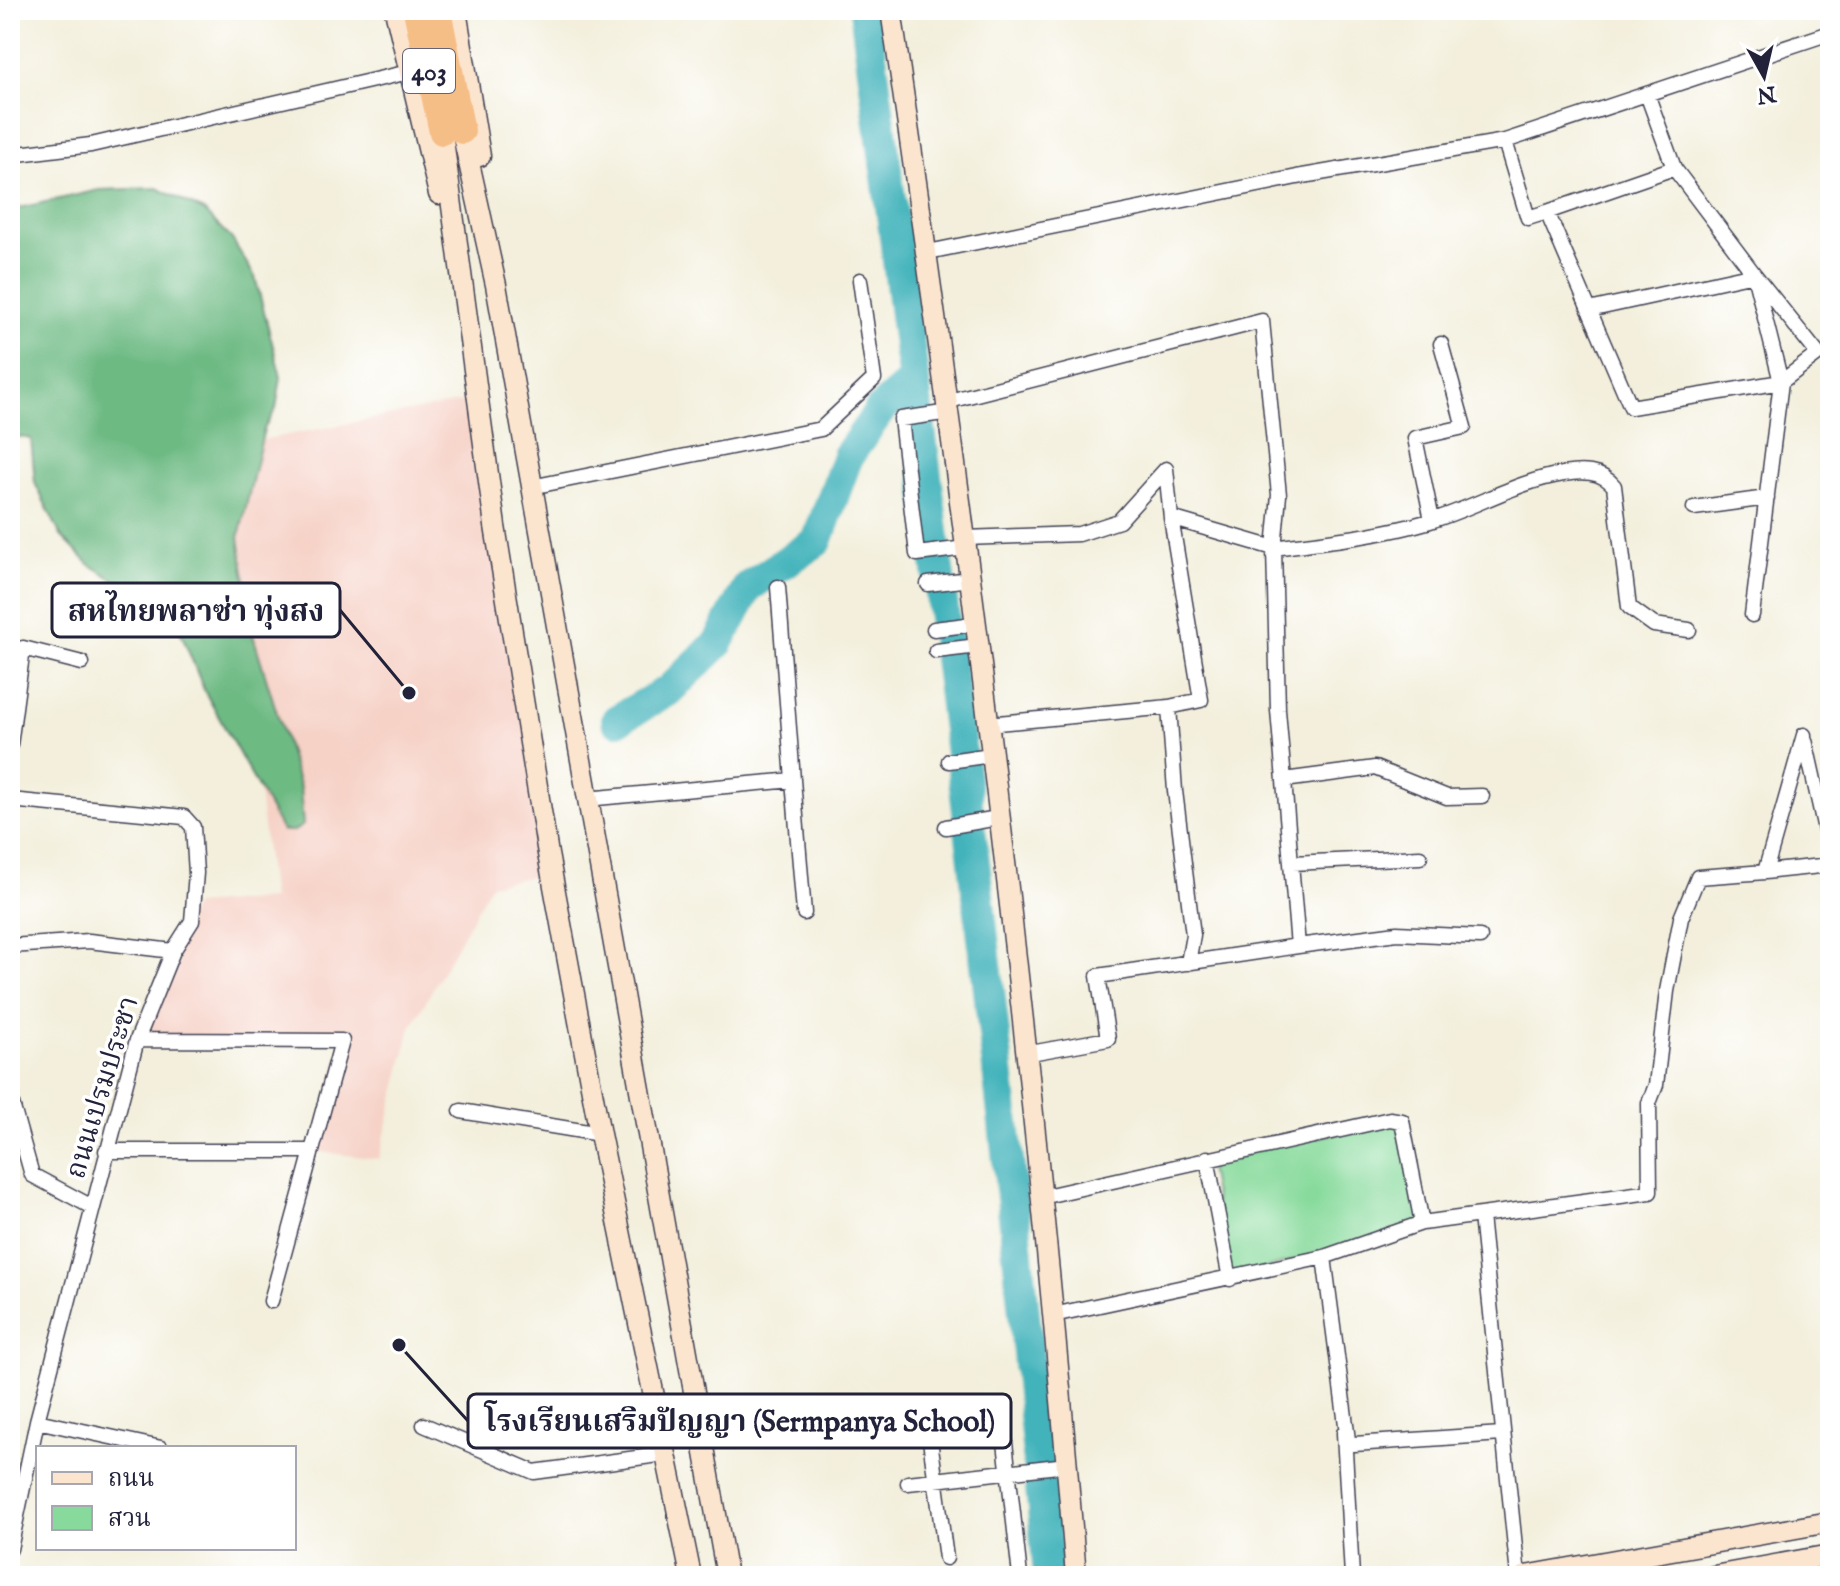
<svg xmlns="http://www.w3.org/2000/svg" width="1840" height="1586" font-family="'IM FELL English','Noto Serif Thai',serif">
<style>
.built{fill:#f6d1c6}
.green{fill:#87da9b;stroke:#547e6b;stroke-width:2}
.forest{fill:#6dba83;stroke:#486e5f;stroke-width:2}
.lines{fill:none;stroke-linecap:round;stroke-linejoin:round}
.river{stroke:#43b3bb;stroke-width:32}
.street-casing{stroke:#414153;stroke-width:17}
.secondary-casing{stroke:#414153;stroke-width:23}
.highway-casing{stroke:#414153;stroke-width:29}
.street{stroke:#fff;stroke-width:14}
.secondary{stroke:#fbe5cf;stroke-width:20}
.highway{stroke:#f6be87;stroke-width:26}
.labels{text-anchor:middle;stroke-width:7;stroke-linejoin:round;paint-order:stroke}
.shield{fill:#fff;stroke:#646476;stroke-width:2}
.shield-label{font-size:26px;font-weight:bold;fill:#22223b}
.street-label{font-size:28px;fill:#22223b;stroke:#fff}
.leader{fill:none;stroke:#22223b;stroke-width:3}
.callout-dot{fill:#22223b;stroke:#fff;stroke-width:3}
.callout{fill:#fff;stroke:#22223b;stroke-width:3}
.callout-label{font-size:30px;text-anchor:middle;font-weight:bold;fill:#22223b}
</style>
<rect width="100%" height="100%" fill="#fff"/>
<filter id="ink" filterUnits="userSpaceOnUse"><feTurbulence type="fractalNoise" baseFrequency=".0125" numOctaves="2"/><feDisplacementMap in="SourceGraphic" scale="16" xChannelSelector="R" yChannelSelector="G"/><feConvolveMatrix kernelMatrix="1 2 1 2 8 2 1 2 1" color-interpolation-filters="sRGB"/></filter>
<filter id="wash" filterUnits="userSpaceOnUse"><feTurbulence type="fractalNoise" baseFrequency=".006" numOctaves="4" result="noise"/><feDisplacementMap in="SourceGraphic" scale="32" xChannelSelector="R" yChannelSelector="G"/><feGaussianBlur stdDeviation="1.8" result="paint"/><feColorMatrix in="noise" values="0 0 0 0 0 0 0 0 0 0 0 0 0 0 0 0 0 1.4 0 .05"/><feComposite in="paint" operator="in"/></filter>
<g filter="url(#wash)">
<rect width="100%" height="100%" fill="#f3efdc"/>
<path class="built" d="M477 399 552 873 491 884 411 1028 379 1159 312 1151 342 1041 137 1040 194 905 272 899 230 558 235 445Z"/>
<path class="green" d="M1402 1121 1422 1223 1230 1279 1207 1158Z"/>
<path class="forest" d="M157 188 204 211 232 239 255 277 281 377 276 409 264 429 239 537 253 635 300 788 303 825 294 831H282L205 692 175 618 89 564 61 536 35 483 31 439 10 435V210L99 190Z"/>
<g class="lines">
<path class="river" d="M865 10C934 531 1003 1052 1049 1576
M617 720 668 691 718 643 748 587 817 541 848 456 881 409 914 380"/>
</g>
</g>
<g filter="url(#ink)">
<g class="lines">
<defs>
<path id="street" d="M1505 141 1528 218 1547 212 1631 407 1781 382 1752 615
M10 155 91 145 409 72
M1547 212 1674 168
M928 252 1297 177 1505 141 1830 33
M1589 310 1754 274 1818 354 1781 382 1754 274 1674 168 1647 94
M949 401 1262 321 1279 495 1274 548 1171 518 1201 700 1169 707
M950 412 901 419 917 554 966 548
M531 487 821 429 874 379 860 280
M1694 508 1767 498
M1432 520 1415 438 1464 427 1441 344
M965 538 1079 534 1119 521 1166 469 1171 518
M928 584 970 579
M934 629 975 624
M936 651 978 646
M987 724 1169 707 1175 791 1193 935 1188 963
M1805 740 1830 852
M10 745 23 648 82 663
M949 761 991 755
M793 780 804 913
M1284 780 1375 768 1447 797 1482 796
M586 799 793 780 778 587
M10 800 184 817 193 827 196 873 192 921 173 951 137 1040 37 1421 10 1549
M946 827 998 818
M1292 863 1420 857
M1765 872 1830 865
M10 946 89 941 173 951
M1298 946 1397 933 1480 937
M137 1040 342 1041 271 1301
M1025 1054 1108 1039 1098 976 1298 946 1278 710 1274 548C1326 541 1379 536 1430 521 1474 508 1518 481 1563 474 1581 471 1601 470 1614 486L1629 607 1654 625 1689 630
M10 1097 32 1175 92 1207
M461 1111 600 1134
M106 1151H312
M1207 1158 1230 1279
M1041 1197 1390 1119 1402 1121 1422 1223
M1481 1216 1518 1576
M1324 1257 1348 1440 1354 1444 1502 1434
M1053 1315 1324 1257 1422 1223 1650 1192 1649 1103 1656 1085 1667 991 1681 918 1698 877 1765 872 1804 735
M37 1421 161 1448
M1003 1424 1020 1576
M424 1425 534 1472 666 1454
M928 1425 946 1558
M1344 1433 1352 1576
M908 1483 1067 1465
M495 1576H501"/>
<path id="secondary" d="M395 10 439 194
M456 10 480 156
M891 10C968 530 1034 1052 1076 1576
M462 131 496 285 727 1576
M442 132 495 526 548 854 600 1134 691 1576
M1525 1576 1830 1522
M1714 1576 1830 1555"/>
<path id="highway" d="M416 10 442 132
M438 10 462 131"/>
</defs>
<use href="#street" class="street-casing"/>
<use href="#secondary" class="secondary-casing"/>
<use href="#highway" class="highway-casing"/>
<use href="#street" class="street"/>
<use href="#secondary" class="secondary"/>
<use href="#highway" class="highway"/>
</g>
</g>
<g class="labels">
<rect class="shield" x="403" y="49" width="52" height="44" rx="6"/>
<g class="shield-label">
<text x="429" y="80">403</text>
</g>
<g class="street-label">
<text transform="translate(101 1087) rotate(-73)" y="10">ถนนเปรมประชา</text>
</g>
</g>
<path class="leader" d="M409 693L340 610M399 1345L468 1421"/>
<g class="callout-dot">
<circle cx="409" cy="693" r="8"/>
<circle cx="399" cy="1345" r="8"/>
</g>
<g class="callout">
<rect x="52" y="583" width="288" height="54" rx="8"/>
<rect x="468" y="1394" width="543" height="54" rx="8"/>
</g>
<g class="callout-label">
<text x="196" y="621">สหไทยพลาซ่า ทุ่งสง</text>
<text x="740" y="1431">โรงเรียนเสริมปัญญา (Sermpanya School)</text>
</g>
<rect width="1840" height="1586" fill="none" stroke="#fff" stroke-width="40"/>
<rect x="36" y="1446" width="260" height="104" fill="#ffffff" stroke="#a7a7b1" stroke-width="2"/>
<rect x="52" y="1472" width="40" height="12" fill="#fbe5cf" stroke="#a7a7b1" stroke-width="2"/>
<text x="108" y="1486" font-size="24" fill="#22223b">ถนน</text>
<rect x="52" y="1506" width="40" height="24" fill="#87da9b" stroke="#a7a7b1" stroke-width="2"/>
<text x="108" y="1526" font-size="24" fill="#22223b">สวน</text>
<g transform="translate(1764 76) rotate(172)" stroke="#ffffff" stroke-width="6" paint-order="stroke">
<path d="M0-6L14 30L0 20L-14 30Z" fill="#22223b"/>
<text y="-12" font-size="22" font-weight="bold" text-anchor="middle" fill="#22223b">N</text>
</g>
</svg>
